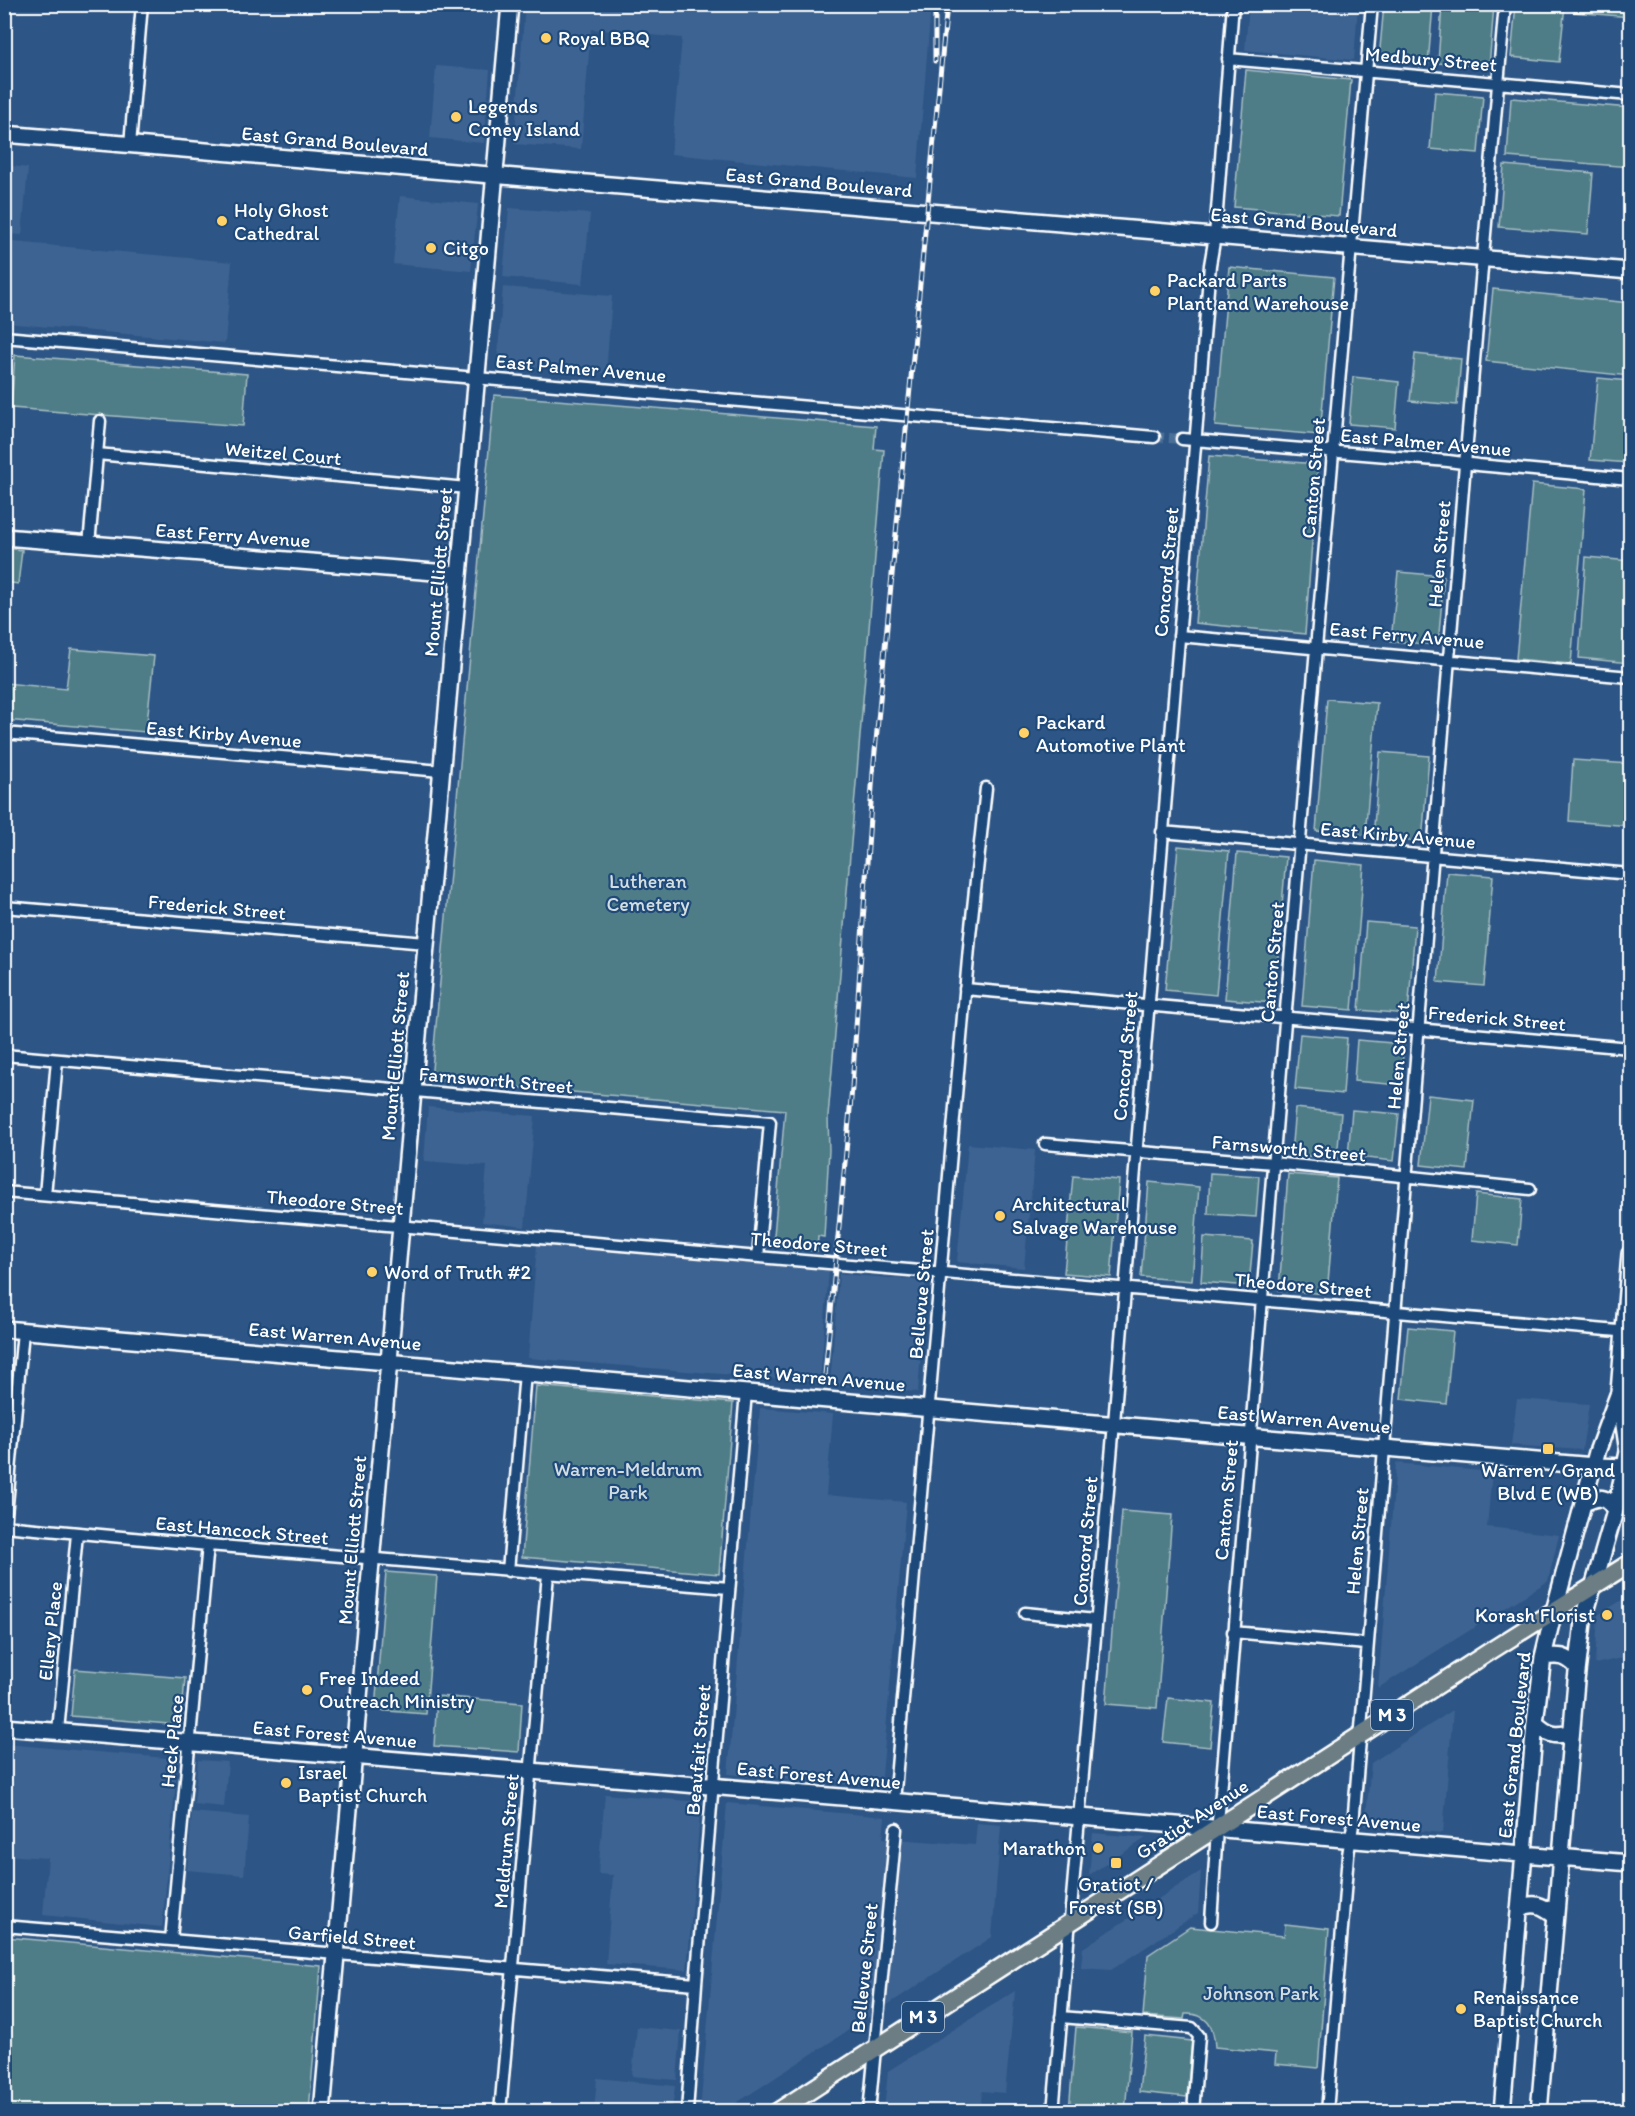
<svg xmlns="http://www.w3.org/2000/svg" width="1635" height="2116" font-family="Itim,sans-serif">
<style>
.built{fill:#3d6392}
.green{fill:#4f7d87;stroke:#a7bec3;stroke-width:1.5}
.lines{fill:none;stroke-linecap:round;stroke-linejoin:round}
.street-tunnel{stroke:#4c6f98;stroke-width:10;stroke-dasharray:10 5;stroke-linecap:butt}
.street-casing{stroke:#fff;stroke-width:15}
.secondary-casing{stroke:#fff;stroke-width:20}
.primary-casing{stroke:#fff;stroke-width:21}
.street{stroke:#1f4a7a;stroke-width:10}
.secondary{stroke:#1f4a7a;stroke-width:15}
.primary{stroke:#6c7e84;stroke-width:16}
.rail-casing{stroke:#fff;stroke-width:5}
.rail{stroke:#1f4a7a;stroke-width:3;stroke-dasharray:9;stroke-linecap:butt}
.poi-dot{fill:#ffd166;stroke:#1f4a7a;stroke-width:2}
.labels{text-anchor:middle;stroke-width:4.5;stroke-linejoin:round;paint-order:stroke}
.shield{fill:#1f4a7a;stroke:#bcc9d7;stroke-width:1.5}
.shield-label{font-size:18px;font-weight:bold;fill:#fff}
.poi-label{font-size:20px;fill:#fff;stroke:#1f4a7a;text-anchor:start}
.street-label{font-size:20px;fill:#fff;stroke:#1f4a7a}
.park-label{font-size:20px;fill:#d3dee1;stroke:#1f4a7a}
</style>
<rect width="100%" height="100%" fill="#2d5686"/>
<filter id="ink" filterUnits="userSpaceOnUse"><feTurbulence type="fractalNoise" baseFrequency=".0167" numOctaves="2"/><feDisplacementMap in="SourceGraphic" scale="12" xChannelSelector="R" yChannelSelector="G"/><feConvolveMatrix kernelMatrix="1 2 1 2 8 2 1 2 1" color-interpolation-filters="sRGB"/></filter>
<g filter="url(#ink)">
<path class="built" d="M525 5H931L917 178 671 154 682 38 591 29 581 149 514 144Z
M1249 5H1358L1354 60 1245 50Z
M436 66 490 70 484 143 430 138Z
M5 165 28 168 22 235 5 234Z
M400 196 478 204 471 271 393 264Z
M509 208 590 214 583 284 503 277Z
M13 242 232 262 225 343 6 323Z
M503 287 612 296 606 373 497 364Z
M428 1107 535 1116 525 1227 482 1222 487 1166 424 1161Z
M968 1144 1035 1150 1024 1268 957 1262Z
M537 1245 829 1269 820 1382 528 1358Z
M839 1274 926 1281 918 1392 830 1385Z
M1517 1399 1589 1404 1582 1450 1511 1445Z
M760 1408 833 1414 826 1495 906 1502 881 1787 728 1774Z
M1396 1463 1492 1472 1487 1527 1559 1535 1548 1581 1378 1688Z
M1630 1595V1656L1595 1664 1598 1615Z
M1453 1710 1443 1833 1365 1826 1371 1763Z
M5 1744 178 1759 162 1927 43 1915 48 1858 5 1855Z
M198 1760 228 1762 224 1807 194 1804Z
M605 1794 701 1802 687 1970 606 1964 613 1875 598 1874Z
M727 1803 885 1817 883 1838 975 1845 977 1823 1001 1825 992 1937 724 2111 700 2112Z
M192 1812 249 1817 244 1875 187 1870Z
M1093 1833 1146 1838 1089 1875Z
M1201 1871 1198 1913 1111 1970 1081 1968 1083 1948Z
M1015 1991 1005 2093 982 2091 980 2111H884L888 2071Z
M637 2027 681 2031 677 2080 632 2076Z
M597 2078 675 2086 672 2111H594Z"/>
<path class="green" d="M1384 5H1433L1428 64 1379 59Z
M1442 5H1494L1489 67 1438 63Z
M1516 5H1565L1559 62 1511 57Z
M1575 5H1630V17L1574 12Z
M1246 70 1351 80 1339 216 1234 207Z
M1435 92 1483 96 1478 153 1430 149Z
M1511 98 1630 108V167L1507 157Z
M1504 165 1593 173 1588 234 1499 227Z
M1229 267 1334 277 1320 435 1215 426Z
M1493 289 1630 303V376L1486 361Z
M1415 354 1461 359 1457 405 1410 401Z
M15 355 247 374 243 426 11 408Z
M1353 377 1399 382 1395 428 1349 424Z
M1598 378 1630 381V463L1590 460Z
M494 395 876 426 874 449 884 450 828 1117 829 1150 824 1237 818 1236 817 1251 773 1247 785 1110 431 1080Z
M1209 456 1318 464 1305 634 1195 623Z
M1532 484 1586 489 1571 664 1516 659Z
M5 548 22 550 18 584 5 582Z
M1586 557 1630 561V663L1579 658Z
M1398 572 1444 576 1438 645 1391 641Z
M71 649 154 656 146 732 5 720V683L66 689Z
M1327 699 1377 703 1365 835 1316 831Z
M1380 752 1429 756 1422 842 1373 838Z
M1573 760 1630 764V826L1569 821Z
M1178 846 1229 851 1216 995 1165 990Z
M1237 853 1286 857 1274 1003 1225 999Z
M1314 860 1364 865 1352 1010 1302 1006Z
M1447 872 1493 876 1484 986 1438 982Z
M1366 922 1415 926 1408 1014 1359 1010Z
M1300 1034 1347 1038 1343 1094 1295 1089Z
M1357 1040 1404 1044 1400 1085 1354 1081Z
M1428 1095 1474 1100 1467 1170 1421 1165Z
M1295 1108 1341 1113 1337 1159 1291 1154Z
M1352 1110 1399 1114 1394 1161 1348 1156Z
M1210 1173 1259 1176 1256 1217 1208 1214Z
M1288 1174 1337 1178 1327 1294 1279 1290Z
M1073 1176 1119 1180 1111 1277 1064 1273Z
M1149 1182 1199 1187 1192 1281 1141 1277Z
M1476 1194 1522 1199 1518 1245 1472 1240Z
M1204 1237 1253 1241 1249 1286 1201 1282Z
M1408 1327 1453 1331 1446 1404 1401 1399Z
M536 1386 733 1403 719 1574 522 1557Z
M1122 1511 1172 1515 1157 1708 1106 1704Z
M386 1572 437 1576 426 1714 375 1710Z
M75 1669 185 1678 181 1725 71 1716Z
M437 1696 522 1703 519 1752 434 1746Z
M1168 1698 1214 1703 1210 1747 1163 1742Z
M1285 1924 1329 1929 1318 2068 1275 2064 1276 2053 1215 2047C1214 2026 1207 2013 1185 2014L1184 2019 1143 2016 1148 1955 1190 1927 1284 1936Z
M5 1937 321 1966 309 2111 32 2112 5 2109Z
M1076 2027 1132 2032 1125 2111H1069Z
M1145 2036 1192 2041 1187 2097 1139 2092Z"/>
<g class="lines">
<path class="street-tunnel" d="M1154 437 1182 439"/>
<defs>
<path id="street" d="M1228 59 1630 95
M130 145 142 4
M4 337 1154 437
M1182 439 1448 461 1478 465 1630 479
M97 454 467 488
M89 545 100 421
M1179 636 1630 677
M4 733 441 771
M1162 832 1630 874
M4 907 426 943
M965 989 1630 1048
M4 1055 770 1122 758 1257
M1045 1144 1273 1163 1530 1189
M4 1192 1630 1332
M45 1195 57 1060
M4 1526 208 1545 729 1588
M5 1526 23 1331
M508 1571 525 1373
M1025 1613 1095 1620
M1233 1632 1366 1644
M58 1731 77 1534
M894 1802 970 936 986 788
M1211 1922 1217 1829 1221 1793 1315 660 1372 4
M4 1926 696 1984
M171 1940 208 1545
M1061 2017 1192 2028 1199 2036 1193 2112
M500 2112 548 1574
M687 2112 696 1984 746 1392
M869 2112 896 1829
M1053 2112 1114 1423 1210 265 1215 236 1233 4
M1327 2112 1348 1855 1353 1825 1464 476 1505 4"/>
<path id="secondary" d="M4 134 1630 271
M4 537 459 574
M4 1329 1594 1466 1630 1467
M1583 1504C1597 1496 1608 1495 1615 1511
M1543 1657C1559 1655 1566 1655 1577 1667
M1535 1723C1547 1734 1555 1738 1571 1732
M4 1727 1630 1863
M1519 1909C1534 1901 1542 1905 1555 1915
M322 2112 510 4
M1502 2112 1535 1723 1543 1657 1554 1611 1597 1452 1618 1395
M1539 2112 1576 1681 1583 1622 1615 1511 1628 1452 1619 1392 1630 1254"/>
<path id="primary" d="M777 2112 1492 1650 1630 1563"/>
</defs>
<use href="#street" class="street-casing"/>
<use href="#secondary" class="secondary-casing"/>
<use href="#primary" class="primary-casing"/>
<use href="#street" class="street"/>
<use href="#secondary" class="secondary"/>
<use href="#primary" class="primary"/>
<defs>
<path id="rail" d="M935 4V61
M825 1375 852 1088 873 772 947 4"/>
</defs>
<use href="#rail" class="rail-casing"/>
<use href="#rail" class="rail"/>
</g>
</g>
<g class="poi-dot">
<circle cx="546" cy="38" r="6"/>
<circle cx="456" cy="117" r="6"/>
<circle cx="222" cy="221" r="6"/>
<circle cx="431" cy="248" r="6"/>
<circle cx="1155" cy="291" r="6"/>
<circle cx="1024" cy="733" r="6"/>
<circle cx="1000" cy="1216" r="6"/>
<circle cx="372" cy="1272" r="6"/>
<rect x="1542" y="1443" width="12" height="12" rx="3"/>
<circle cx="1607" cy="1615" r="6"/>
<circle cx="307" cy="1690" r="6"/>
<circle cx="286" cy="1783" r="6"/>
<circle cx="1098" cy="1848" r="6"/>
<rect x="1110" y="1857" width="12" height="12" rx="3"/>
<circle cx="1461" cy="2009" r="6"/>
</g>
<g class="labels">
<g class="shield">
<rect x="1371" y="1700" width="42" height="30" rx="4.5"/>
<rect x="902" y="2002" width="42" height="30" rx="4.5"/>
</g>
<g class="shield-label">
<text x="1392" y="1721">M 3</text>
<text x="923" y="2023">M 3</text>
</g>
<g class="poi-label">
<text x="558" y="45">Royal BBQ</text>
<text x="468" y="113">Legends<tspan x="468" dy="23">Coney Island</tspan></text>
<text x="234" y="217">Holy Ghost<tspan x="234" dy="23">Cathedral</tspan></text>
<text x="443" y="255">Citgo</text>
<text x="1167" y="287">Packard Parts<tspan x="1167" dy="23">Plant and Warehouse</tspan></text>
<text x="1036" y="729">Packard<tspan x="1036" dy="23">Automotive Plant</tspan></text>
<text x="1012" y="1211">Architectural<tspan x="1012" dy="23">Salvage Warehouse</tspan></text>
<text x="384" y="1279">Word of Truth #2</text>
<text x="1548" y="1477" text-anchor="middle">Warren / Grand<tspan x="1548" dy="23">Blvd E (WB)</tspan></text>
<text x="1595" y="1622" text-anchor="end">Korash Florist</text>
<text x="319" y="1685">Free Indeed<tspan x="319" dy="23">Outreach Ministry</tspan></text>
<text x="298" y="1779">Israel<tspan x="298" dy="23">Baptist Church</tspan></text>
<text x="1086" y="1855" text-anchor="end">Marathon</text>
<text x="1116" y="1891" text-anchor="middle">Gratiot /<tspan x="1116" dy="23">Forest (SB)</tspan></text>
<text x="1473" y="2004">Renaissance<tspan x="1473" dy="23">Baptist Church</tspan></text>
</g>
<g class="street-label">
<text transform="translate(1431 59) rotate(5)" y="7">Medbury Street</text>
<text transform="translate(335 141) rotate(5)" y="7">East Grand Boulevard</text>
<text transform="translate(819 182) rotate(5)" y="7">East Grand Boulevard</text>
<text transform="translate(1304 222) rotate(5)" y="7">East Grand Boulevard</text>
<text transform="translate(581 368) rotate(5)" y="7">East Palmer Avenue</text>
<text transform="translate(1426 442) rotate(5)" y="7">East Palmer Avenue</text>
<text transform="translate(283 453) rotate(5)" y="7">Weitzel Court</text>
<text transform="translate(1313 478) rotate(-85)" y="7">Canton Street</text>
<text transform="translate(233 535) rotate(4)" y="7">East Ferry Avenue</text>
<text transform="translate(1439 554) rotate(-85)" y="7">Helen Street</text>
<text transform="translate(438 572) rotate(-85)" y="7">Mount Elliott Street</text>
<text transform="translate(1166 572) rotate(-85)" y="7">Concord Street</text>
<text transform="translate(1407 635) rotate(5)" y="7">East Ferry Avenue</text>
<text transform="translate(224 734) rotate(5)" y="7">East Kirby Avenue</text>
<text transform="translate(1398 835) rotate(5)" y="7">East Kirby Avenue</text>
<text transform="translate(217 907) rotate(5)" y="7">Frederick Street</text>
<text transform="translate(1272 962) rotate(-85)" y="7">Canton Street</text>
<text transform="translate(1497 1018) rotate(5)" y="7">Frederick Street</text>
<text transform="translate(395 1056) rotate(-85)" y="7">Mount Elliott Street</text>
<text transform="translate(1125 1056) rotate(-85)" y="7">Concord Street</text>
<text transform="translate(1398 1056) rotate(-85)" y="7">Helen Street</text>
<text transform="translate(496 1080) rotate(5)" y="7">Farnsworth Street</text>
<text transform="translate(1289 1148) rotate(5)" y="7">Farnsworth Street</text>
<text transform="translate(335 1202) rotate(5)" y="7">Theodore Street</text>
<text transform="translate(819 1244) rotate(5)" y="7">Theodore Street</text>
<text transform="translate(1303 1285) rotate(5)" y="7">Theodore Street</text>
<text transform="translate(921 1294) rotate(-85)" y="7">Bellevue Street</text>
<text transform="translate(335 1336) rotate(5)" y="7">East Warren Avenue</text>
<text transform="translate(819 1377) rotate(5)" y="7">East Warren Avenue</text>
<text transform="translate(1304 1419) rotate(5)" y="7">East Warren Avenue</text>
<text transform="translate(1226 1500) rotate(-85)" y="7">Canton Street</text>
<text transform="translate(242 1530) rotate(5)" y="7">East Hancock Street</text>
<text transform="translate(352 1540) rotate(-85)" y="7">Mount Elliott Street</text>
<text transform="translate(1085 1541) rotate(-85)" y="7">Concord Street</text>
<text transform="translate(1357 1541) rotate(-85)" y="7">Helen Street</text>
<text transform="translate(50 1631) rotate(-84)" y="7">Ellery Place</text>
<text transform="translate(335 1734) rotate(5)" y="7">East Forest Avenue</text>
<text transform="translate(172 1741) rotate(-84)" y="7">Heck Place</text>
<text transform="translate(1514 1745) rotate(-84)" y="7">East Grand Boulevard</text>
<text transform="translate(698 1750) rotate(-85)" y="7">Beaufait Street</text>
<text transform="translate(819 1775) rotate(5)" y="7">East Forest Avenue</text>
<text transform="translate(1339 1818) rotate(5)" y="7">East Forest Avenue</text>
<text transform="translate(1192 1819) rotate(-33)" y="7">Gratiot Avenue</text>
<text transform="translate(506 1841) rotate(-85)" y="7">Meldrum Street</text>
<text transform="translate(352 1937) rotate(5)" y="7">Garfield Street</text>
<text transform="translate(864 1968) rotate(-84)" y="7">Bellevue Street</text>
</g>
<g class="park-label">
<text x="648" y="888">Lutheran<tspan x="648" dy="23">Cemetery</tspan></text>
<text x="628" y="1476">Warren-Meldrum<tspan x="628" dy="23">Park</tspan></text>
<text x="1261" y="2000">Johnson Park</text>
</g>
</g>
<rect width="1635" height="2116" fill="none" stroke="#1f4a7a" stroke-width="24"/>
<rect x="12" y="12" width="1611" height="2092" fill="none" stroke="#fff" stroke-width="2" filter="url(#ink)"/>
</svg>
